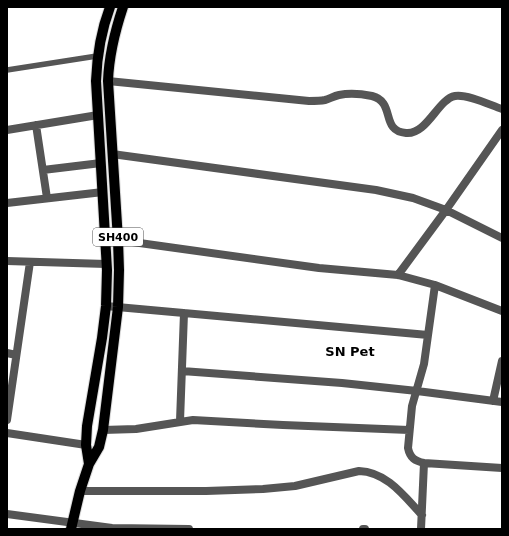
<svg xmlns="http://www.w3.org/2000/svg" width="509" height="536" font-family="'DejaVu Sans',sans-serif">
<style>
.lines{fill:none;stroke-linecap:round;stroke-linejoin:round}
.primary-casing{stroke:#dbdbdb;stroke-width:12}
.lane{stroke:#555;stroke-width:5.5}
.street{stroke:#555;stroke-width:8}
.primary{stroke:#000;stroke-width:10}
.labels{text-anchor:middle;stroke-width:4;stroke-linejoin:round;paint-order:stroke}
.shield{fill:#fff;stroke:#4c4c4c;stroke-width:1}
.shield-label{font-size:11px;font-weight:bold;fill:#000}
.neighbourhood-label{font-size:13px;font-weight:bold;fill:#000;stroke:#fff}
</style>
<rect width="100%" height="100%" fill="#fff"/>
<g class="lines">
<defs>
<path id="primary" d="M89 464 86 445 87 426 102 338 106 306 107 270 96 81C97 55 101 31 110 7
M71 529 80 491 89 464 99 447 103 430 118 307 119 270 118 240 108 81C109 55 115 31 123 7"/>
</defs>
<use href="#primary" class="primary-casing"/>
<path class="lane" d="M7 70 97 56"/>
<path class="street" d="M108 81 309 101C314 101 320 101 325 100 329 99 334 96 339 95 349 93 362 94 372 96 396 102 380 131 406 133 427 135 438 99 455 96 468 94 490 105 502 109
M36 125 47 198
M7 130 98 115
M112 154 376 190 413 198 446 210 502 238
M43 170 101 163
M7 203 103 192
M118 240 319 268 398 275 435 285 502 311
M7 261 106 264
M398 275 446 210 502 130
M435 285 424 364 412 406 408 448C410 458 415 461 424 463L502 468
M106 306 428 335
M7 353 16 355
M182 371 342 383 417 391 502 402
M493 401 502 361
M7 420 30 262
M180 421 184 313
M103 430 136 429 193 420 283 425 409 430
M7 433 86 445
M80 491H206L263 489 295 486 359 471C387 472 404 496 422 515
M7 514 112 528 189 529
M363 529H365
M421 529 424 463"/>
<use href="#primary" class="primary"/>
</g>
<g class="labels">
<rect class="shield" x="93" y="228" width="50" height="18" rx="3"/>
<g class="shield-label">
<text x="118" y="241">SH400</text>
</g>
<g class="neighbourhood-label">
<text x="350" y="356">SN Pet</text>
</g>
</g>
<rect width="509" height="536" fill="none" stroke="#000000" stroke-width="16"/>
</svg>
